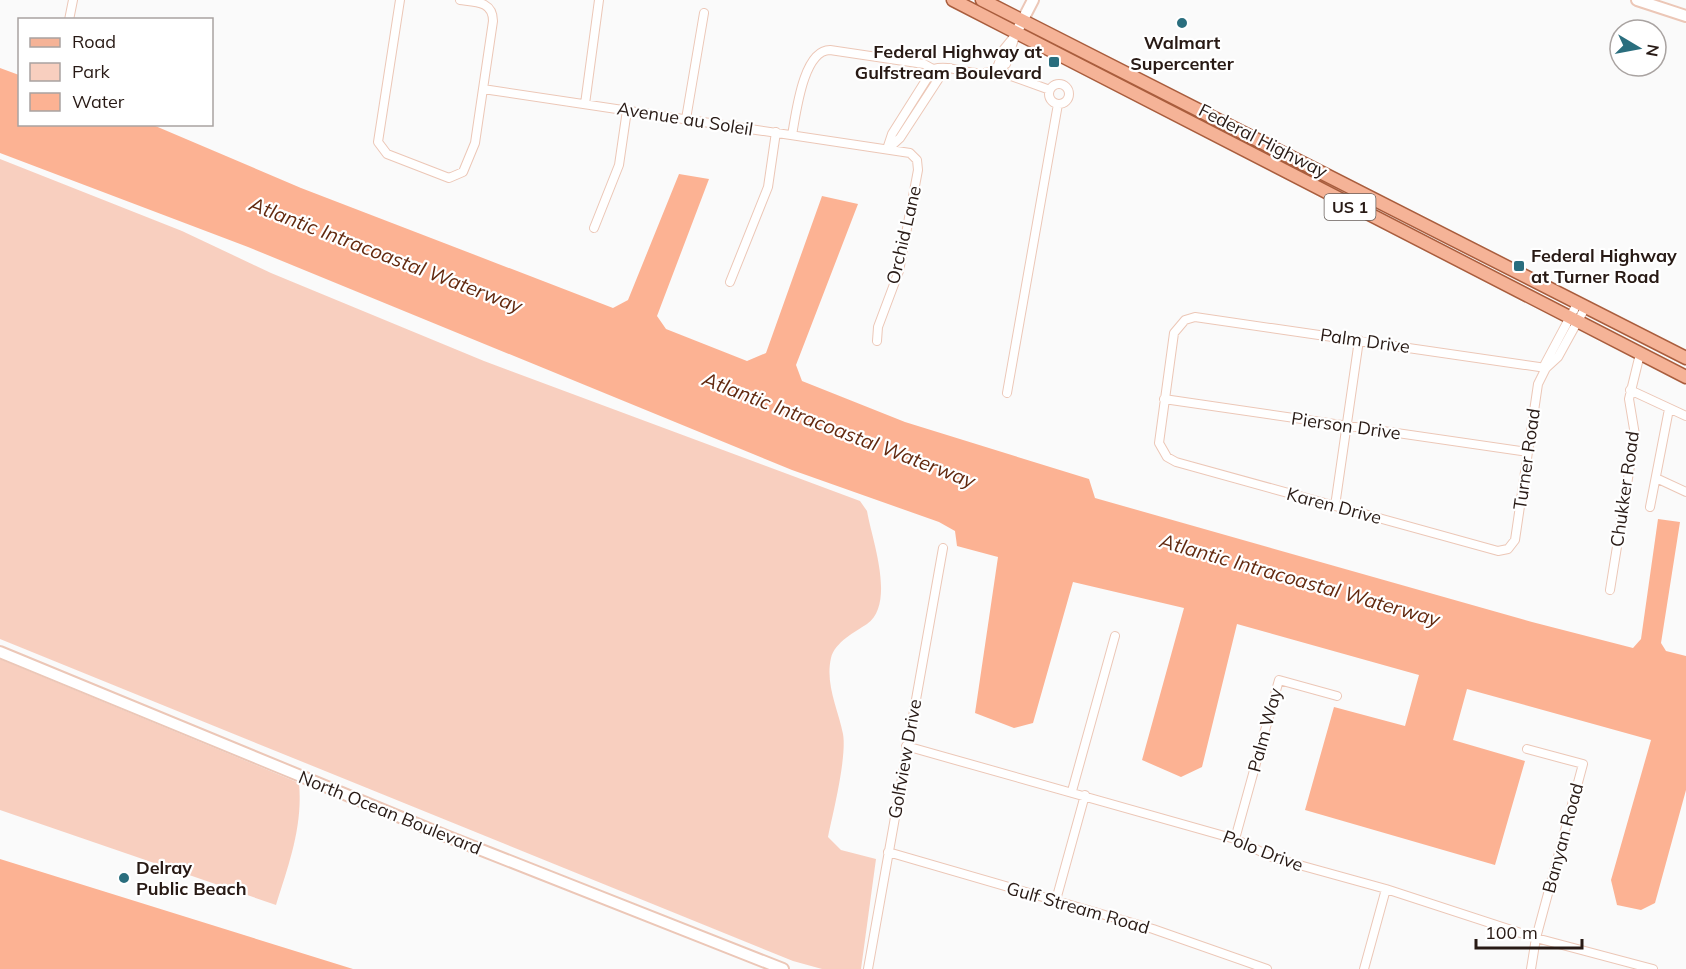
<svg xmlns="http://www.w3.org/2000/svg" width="1686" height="969" font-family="Mulish,sans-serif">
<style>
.green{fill:#f8cfbf}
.water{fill:#fcb293}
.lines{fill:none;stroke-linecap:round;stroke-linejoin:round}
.street-casing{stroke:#ecc7b7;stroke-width:10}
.secondary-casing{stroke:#ecc7b7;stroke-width:14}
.primary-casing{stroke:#a95d3d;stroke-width:15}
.street{stroke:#fff;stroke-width:8}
.secondary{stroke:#fff;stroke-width:10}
.primary{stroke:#f5b397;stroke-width:12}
.poi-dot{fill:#2a6e7e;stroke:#fff;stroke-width:2}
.labels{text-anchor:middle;stroke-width:4.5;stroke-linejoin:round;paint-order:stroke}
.shield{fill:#fff;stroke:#685f5b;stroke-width:1.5}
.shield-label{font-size:16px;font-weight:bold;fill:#281a15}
.poi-label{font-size:18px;font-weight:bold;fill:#281a15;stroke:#fff;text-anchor:start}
.street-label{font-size:18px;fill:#281a15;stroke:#fff}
.water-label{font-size:20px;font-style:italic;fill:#62290f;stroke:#fff}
</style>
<rect width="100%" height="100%" fill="#fafafa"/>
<path class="green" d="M0 159 182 231 271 273 484 361 860 501 867 511C872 540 896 603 867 624 855 632 835 642 831 658 825 684 838 709 843 734 847 757 833 813 828 837L841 850 876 859 861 969H822L793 961 0 639Z
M0 659 299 783C303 826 289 864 276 905L0 810Z"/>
<path class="water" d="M0 68 19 75 20 124 153 125 301 188 613 308 628 300 679 174 709 179 657 316 666 329 747 361 766 353 822 196 858 204 796 365 802 381 905 422 1089 479 1095 498 1532 622 1633 648 1641 639 1658 519 1680 522 1661 643 1666 651 1686 656V790L1655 903 1641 910 1617 905 1611 880 1651 740 1467 689 1453 740 1525 761 1495 865 1305 810 1334 707 1405 726 1419 675 1237 624 1202 767 1181 777 1142 760 1184 608 1073 582 1033 723 1014 728 975 713 998 557 957 546 955 531 939 522 792 470 248 247 0 153Z
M0 859 353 969H0Z"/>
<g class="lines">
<defs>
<path id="street" d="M400 0 378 142 387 154 449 178 463 172 475 143 493 21C493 1 475 2 460 0
M69 20 73 0
M997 68 1011 76 1050 90
M997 68 1004 49 1013 38
M1049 94a10 10 0 1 1 20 0a10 10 0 1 1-20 0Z
M483 89 910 153 917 160 918 170 899 271 878 327 877 341
M585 104 599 0
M686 119 704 13
M792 135C796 114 803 50 830 50L924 64 933 69
M889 148 900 138 943 72 950 68
M887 149 892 134 933 69C951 64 966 75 984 73 992 72 1000 67 1006 64L1016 33
M594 228 619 165 627 110
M730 282 768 187 776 132
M1546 368 1195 317 1185 320 1174 333 1159 443 1167 457 1176 462 1498 551 1508 549 1515 540 1538 384 1546 368 1558 357 1585 308
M1546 368 1545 364 1577 304
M1630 390 1686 416
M1007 393 1058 104
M1164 399 1528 452
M1656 478 1686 492
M1335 506 1359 340
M1650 507 1669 409
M1610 590 1635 435 1629 399 1640 354
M906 746 1235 839 1274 858 1386 889 1536 938 1653 969
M1527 749 1583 764 1536 938 1531 969
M1072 791 1115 636
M1235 839 1279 680 1337 696
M888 852 1153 929 1267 969
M1056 900 1085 795
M868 969 943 548
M1364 969 1386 889"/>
<path id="secondary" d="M1637 0 1686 16
M1016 33 1033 0
M0 652 446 836 783 969"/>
<path id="primary" d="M953 0 1686 377
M982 0 1686 358"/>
</defs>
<use href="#street" class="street-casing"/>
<use href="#secondary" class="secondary-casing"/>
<use href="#primary" class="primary-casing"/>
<use href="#street" class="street"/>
<use href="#secondary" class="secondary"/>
<use href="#primary" class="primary"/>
</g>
<g class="poi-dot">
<circle cx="1182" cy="23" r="6"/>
<rect x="1048" y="56" width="12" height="12" rx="3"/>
<rect x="1513" y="260" width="12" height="12" rx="3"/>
<circle cx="124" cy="878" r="6"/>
</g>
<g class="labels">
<rect class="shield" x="1324.5" y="194" width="51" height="26" rx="4.5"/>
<g class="shield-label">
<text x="1350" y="213">US 1</text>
</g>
<g class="poi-label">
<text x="1182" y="49" text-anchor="middle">Walmart<tspan x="1182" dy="21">Supercenter</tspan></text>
<text x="1042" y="58" text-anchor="end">Federal Highway at<tspan x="1042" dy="21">Gulfstream Boulevard</tspan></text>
<text x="1531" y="262">Federal Highway<tspan x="1531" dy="21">at Turner Road</tspan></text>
<text x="136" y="874">Delray<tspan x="136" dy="21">Public Beach</tspan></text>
</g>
<g class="street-label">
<text transform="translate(685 119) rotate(9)" y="6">Avenue au Soleil</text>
<text transform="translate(1263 141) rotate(27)" y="6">Federal Highway</text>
<text transform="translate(904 235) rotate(-77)" y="6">Orchid Lane</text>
<text transform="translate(1365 341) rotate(8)" y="6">Palm Drive</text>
<text transform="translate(1346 426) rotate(8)" y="6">Pierson Drive</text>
<text transform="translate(1527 459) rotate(-82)" y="6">Turner Road</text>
<text transform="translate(1625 489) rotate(-82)" y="6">Chukker Road</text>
<text transform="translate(1334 506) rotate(15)" y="6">Karen Drive</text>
<text transform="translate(1265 730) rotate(-75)" y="6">Palm Way</text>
<text transform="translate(905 759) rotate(-80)" y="6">Golfview Drive</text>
<text transform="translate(390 813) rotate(22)" y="6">North Ocean Boulevard</text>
<text transform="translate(1563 838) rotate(-75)" y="6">Banyan Road</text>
<text transform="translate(1263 851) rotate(21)" y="6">Polo Drive</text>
<text transform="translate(1078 908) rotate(16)" y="6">Gulf Stream Road</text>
</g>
<g class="water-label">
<text transform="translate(386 255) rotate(21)" y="7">Atlantic Intracoastal Waterway</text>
<text transform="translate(839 430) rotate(21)" y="7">Atlantic Intracoastal Waterway</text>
<text transform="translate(1300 580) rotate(16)" y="7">Atlantic Intracoastal Waterway</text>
</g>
</g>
<rect x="18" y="18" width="195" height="108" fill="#ffffff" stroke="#a9a3a1" stroke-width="1.5"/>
<rect x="30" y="38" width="30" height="9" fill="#f5b397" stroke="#a9a3a1" stroke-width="1.5"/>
<text x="72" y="48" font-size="18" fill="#281a15">Road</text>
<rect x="30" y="63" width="30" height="18" fill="#f8cfbf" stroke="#a9a3a1" stroke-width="1.5"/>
<text x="72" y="78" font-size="18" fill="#281a15">Park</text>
<rect x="30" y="93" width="30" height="18" fill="#fcb293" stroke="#a9a3a1" stroke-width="1.5"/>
<text x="72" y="108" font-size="18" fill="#281a15">Water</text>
<g transform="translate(1638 48) rotate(100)"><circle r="28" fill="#ffffff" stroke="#a9a3a1" stroke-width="1.5"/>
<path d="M0-4.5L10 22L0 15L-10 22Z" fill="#2a6e7e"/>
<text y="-9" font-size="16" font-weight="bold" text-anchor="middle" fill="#281a15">N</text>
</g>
<path d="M1476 939v9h106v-9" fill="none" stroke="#281a15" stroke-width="3"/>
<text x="1485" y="939" font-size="18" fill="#281a15" stroke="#ffffff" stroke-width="4.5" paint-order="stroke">100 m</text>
</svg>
